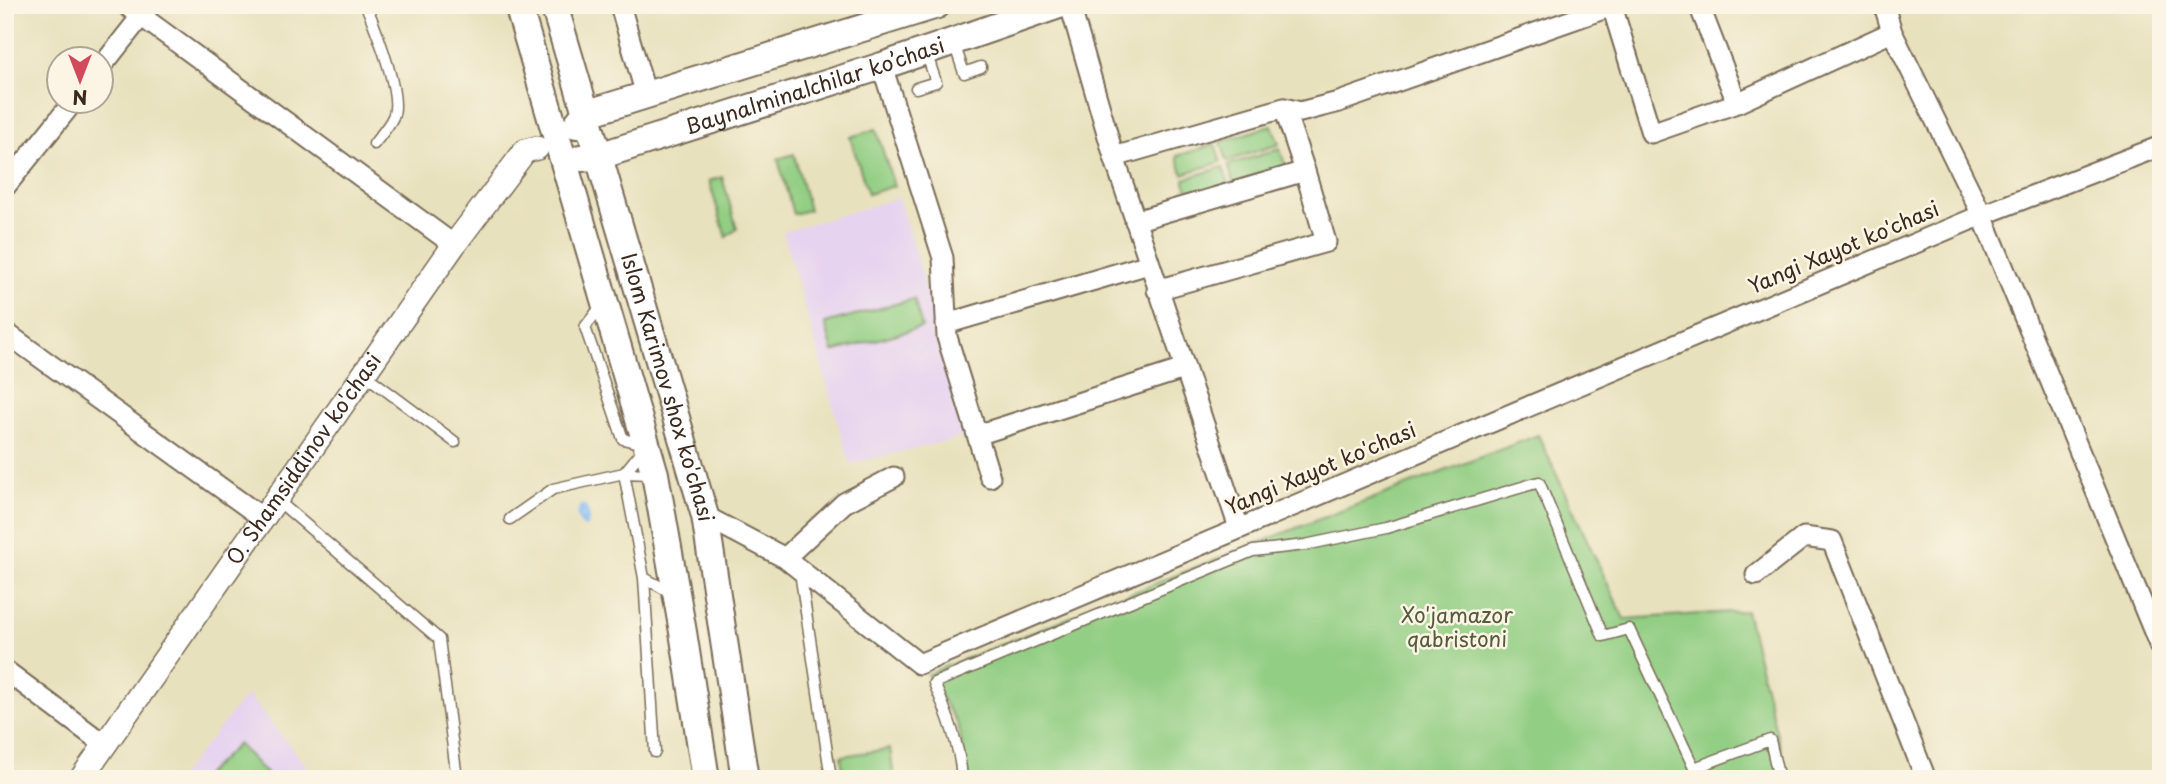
<svg xmlns="http://www.w3.org/2000/svg" width="2166" height="784" font-family="'Playpen Sans',sans-serif">
<style>
.built{fill:#e6d3f0}
.green{fill:#92ce83;stroke:#667c50;stroke-width:2}
.lines{fill:none;stroke-linecap:round;stroke-linejoin:round}
.stream{stroke:#83bbf3;stroke-width:5}
.service-casing{stroke:#786a56;stroke-width:13}
.minor-casing{stroke:#786a56;stroke-width:23}
.tertiary-casing{stroke:#786a56;stroke-width:26}
.secondary-casing{stroke:#786a56;stroke-width:30}
.service{stroke:#fff;stroke-width:10}
.minor{stroke:#fff;stroke-width:19}
.tertiary{stroke:#fff;stroke-width:23}
.secondary{stroke:#fff;stroke-width:26}
.labels{text-anchor:middle;stroke-width:5;stroke-linejoin:round;paint-order:stroke}
.street-label{font-size:21px;fill:#3b2a1e;stroke:#fcf5e5}
.park-label{font-size:21px;fill:#555b3c;stroke:#fcf5e5}
</style>
<rect width="100%" height="100%" fill="#fcf5e5"/>
<filter id="ink" filterUnits="userSpaceOnUse"><feTurbulence type="fractalNoise" baseFrequency=".0143" numOctaves="2"/><feDisplacementMap in="SourceGraphic" scale="14" xChannelSelector="R" yChannelSelector="G"/><feConvolveMatrix kernelMatrix="1 2 1 2 8 2 1 2 1" color-interpolation-filters="sRGB"/></filter>
<filter id="wash" filterUnits="userSpaceOnUse"><feTurbulence type="fractalNoise" baseFrequency=".00686" numOctaves="4" result="noise"/><feDisplacementMap in="SourceGraphic" scale="28" xChannelSelector="R" yChannelSelector="G"/><feGaussianBlur stdDeviation="1.57" result="paint"/><feColorMatrix in="noise" values="0 0 0 0 0 0 0 0 0 0 0 0 0 0 0 0 0 1.4 0 .05"/><feComposite in="paint" operator="in"/></filter>
<g filter="url(#wash)">
<rect width="100%" height="100%" fill="#e8e1bd"/>
<path class="built" d="M898 198 927 290 932 289 971 435 850 464 783 232Z
M247 694 317 779H178Z"/>
<path class="green" d="M1272 125 1279 144 1227 161 1221 142Z
M876 129 894 186 868 194 850 137Z
M1215 144 1221 162 1183 174 1177 156Z
M1280 149 1286 167 1234 184 1228 165Z
M794 154 809 210 793 214 778 159Z
M1223 167 1229 185 1191 198 1184 179Z
M722 177 737 229 726 237 709 181Z
M914 299 922 327 833 352 825 323Z
M1538 435 1624 619 1746 611 1788 779H969L958 725 927 674 1250 546Z
M238 744 271 779H201Z
M890 749 894 779H844L841 756Z"/>
<g class="lines">
<path class="stream" d="M583 507 586 512 580 513 581 508Z
M579 516a4 4 0 1 1 8 0a4 4 0 1 1-8 0Z
M587 519 585 525H584L581 520Z"/>
</g>
</g>
<g filter="url(#ink)">
<g class="lines">
<defs>
<path id="service" d="M366 5C375 27 403 96 393 117 389 126 380 136 374 144
M954 43 964 73 981 67
M916 88 936 82 926 52
M602 305 585 327 623 439 647 445 624 473 644 578 674 594
M364 374 455 442
M277 500 439 639 457 779
M510 519 553 489 624 473 651 474
M800 572 831 779
M644 578 655 752
M962 779C960 746 947 713 934 683L1253 551 1305 545 1386 528 1539 482 1603 636 1629 629 1694 768 1770 740 1779 779"/>
<path id="minor" d="M126 5 454 245
M620 5 646 95
M1070 5 1114 157 1239 528
M1699 5 1737 103
M1884 5 1892 32 1982 215 2161 649
M1612 6 1651 133 1737 103 1892 32
M102 66 150 5
M882 66 943 258 947 337 990 477
M1114 157 1284 108 1300 112 1339 102 1615 5
M5 187 73 102
M1135 221 1305 171 1284 108
M1157 290 1326 242 1305 171
M946 324 1149 264
M5 332 264 519
M977 435 1184 369
M705 516 785 558 919 664 1982 215 2161 146
M785 558 844 503 894 477
M1756 575 1804 537 1832 541 1926 779
M5 670 105 745"/>
<g id="tertiary">
<path id="s1" d="M81 779 454 245 525 151 537 148"/>
</g>
<g id="secondary">
<path d="M518 5 655 474 683 632 706 779"/>
<path id="s2" d="M554 5 705 516 745 779"/>
<path d="M576 125 585 114 937 5"/>
<path id="s3" d="M581 158 599 156 882 66 1059 5"/>
</g>
</defs>
<use href="#service" class="service-casing"/>
<use href="#minor" class="minor-casing"/>
<use href="#tertiary" class="tertiary-casing"/>
<use href="#secondary" class="secondary-casing"/>
<use href="#service" class="service"/>
<use href="#minor" class="minor"/>
<use href="#tertiary" class="tertiary"/>
<use href="#secondary" class="secondary"/>
</g>
</g>
<g class="labels">
<g class="street-label">
<text dy="7" stroke="none"><textPath href="#s3" startOffset="245">Baynalminalchilar ko’chasi</textPath></text>
<text transform="translate(1844 248) rotate(-23)" y="7">Yangi Xayot ko'chasi</text>
<text dy="7" stroke="none"><textPath href="#s2" startOffset="399">Islom Karimov shox ko'chasi</textPath></text>
<text dy="7" stroke="none"><textPath href="#s1" startOffset="390">O. Shamsiddinov ko'chasi</textPath></text>
<text transform="translate(1321 469) rotate(-23)" y="7">Yangi Xayot ko'chasi</text>
</g>
<g class="park-label">
<text x="1457" y="623">Xo'jamazor<tspan x="1457" dy="24">qabristoni</tspan></text>
</g>
</g>
<rect width="2166" height="784" fill="none" stroke="#fcf5e5" stroke-width="28"/>
<g transform="translate(80 80) rotate(180)"><circle r="33" fill="#fcf5e5" stroke="#afa495" stroke-width="2"/>
<path d="M0-5L12 26L0 18L-12 26Z" fill="#d1495b"/>
<text y="-10" font-size="19" font-weight="bold" text-anchor="middle" fill="#3b2a1e">N</text>
</g>
</svg>
